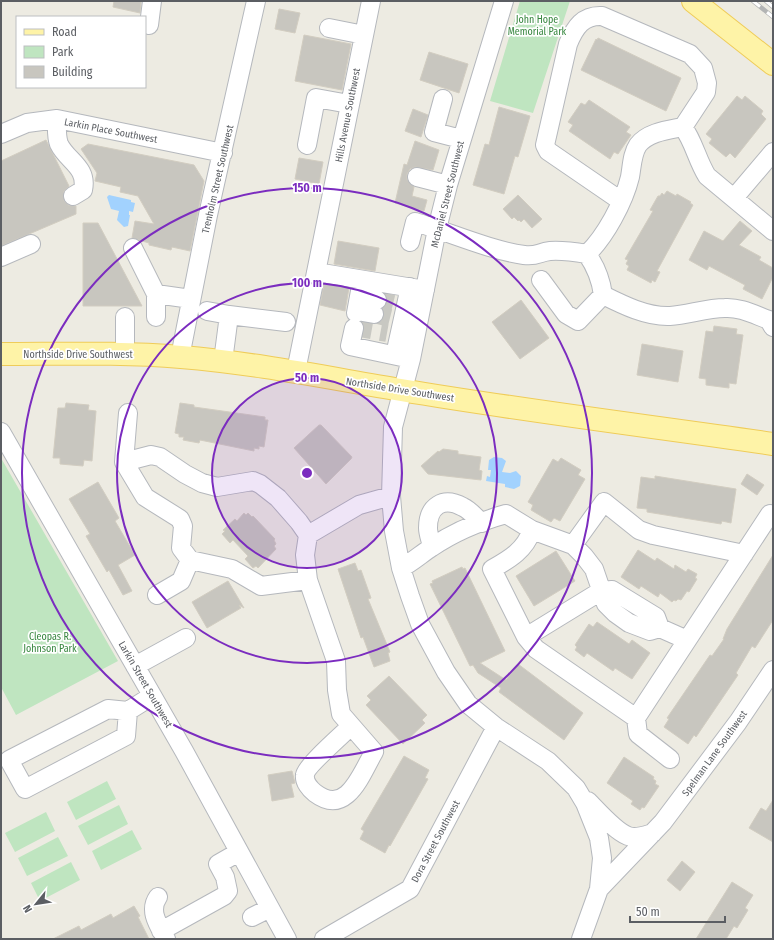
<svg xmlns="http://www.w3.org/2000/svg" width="774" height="940" font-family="'Fira Sans Condensed',sans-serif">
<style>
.green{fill:#bfe5c0}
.water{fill:#a2d2fe}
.building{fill:#c8c6bf;stroke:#d2cdc1}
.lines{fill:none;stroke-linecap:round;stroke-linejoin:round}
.minor-tunnel{stroke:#c8c8c2;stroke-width:18;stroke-dasharray:18 9;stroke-linecap:butt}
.minor-casing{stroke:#b5b8bd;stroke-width:20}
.major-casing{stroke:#efcc59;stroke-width:24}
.minor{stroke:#fff;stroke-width:18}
.major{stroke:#fef3a7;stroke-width:22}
.rail-casing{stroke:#b3b4b4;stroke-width:4.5}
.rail{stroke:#fff;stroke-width:3;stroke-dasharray:9;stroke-linecap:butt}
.ring{fill:none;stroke:#7b2cbf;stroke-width:2}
.labels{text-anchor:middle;stroke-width:3.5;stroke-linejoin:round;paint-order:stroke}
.park-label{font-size:10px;fill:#36863e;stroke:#fff}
.street-label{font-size:10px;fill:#5b5e63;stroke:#fff}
.centre{fill:#7b2cbf;stroke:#fff;stroke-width:2}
.ring-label{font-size:12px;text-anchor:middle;font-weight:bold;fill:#7b2cbf;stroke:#fff;stroke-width:3.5;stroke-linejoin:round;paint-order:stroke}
</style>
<rect width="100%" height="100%" fill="#edebe2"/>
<path class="green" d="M520 1H570L533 113 490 101Z
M1 458 118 661 16 715 1 687Z
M107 781 116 799 76 820 67 802Z
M119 805 128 824 88 845 78 826Z
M46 812 55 831 15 852 5 833Z
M132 830 142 849 101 870 92 851Z
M58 837 68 856 27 876 18 858Z
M71 862 80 880 40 901 31 883Z"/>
<path class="water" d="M109 195 131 200V202L135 203 133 212 129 211V215H130L128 226 124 227 117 220 119 211 111 209 107 197Z
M494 457 502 458 506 461 502 472 510 473 516 471 521 476 520 486 514 489 505 487V484L486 481 487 476 490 477 491 470H488L489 460Z"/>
<path class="building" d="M114 1H141L140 13 113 7Z
M279 9 300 13 295 33 275 29Z
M304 35 351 44 342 90 295 81Z
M598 38 681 78 666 111 581 70 596 39 597 40Z
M429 52 468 64 459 93 420 80Z
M737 96 742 100 745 96 763 111 761 114 766 119 735 158 730 153 726 157 709 143 712 139 706 134Z
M589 100 630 127 626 132 631 135 618 154 614 152 610 159 569 131 573 125 568 122 581 103 585 105Z
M499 107 530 116 518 157 515 156 504 194 473 185 485 144 489 145Z
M413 109 428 115 421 137 405 131Z
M46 140 69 186 64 191V201L68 205 76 206V214L1 246V161Z
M415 141 439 150 433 170 415 167 410 169 407 174V180L414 187 412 196 427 200 424 211 395 203 404 164 407 165Z
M88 144 194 165 204 181 190 251 172 247 171 250 149 245V243L132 238 135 221 154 224 138 196 120 192 121 187 95 181 97 173 81 149Z
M299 158 323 162 319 184 295 179Z
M667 191 676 196 677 194 691 202 690 203 693 205 657 271 660 272 655 282 652 280 651 283 627 270 629 266 626 264 628 260 625 259 653 211 650 210 658 196H660L662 193 664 195Z
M518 195 542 219 532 228 524 219 521 222 519 220 518 221 514 217 512 219 503 209Z
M740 221 752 231 739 245 761 257 759 260 773 268V277L762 299 743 289 745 285 709 266 707 270 689 260 704 231 723 241Z
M83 223H98L142 306H83Z
M338 241 379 248 375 271 334 264Z
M324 284 349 288 345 311 320 305Z
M521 300 549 338 520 359 492 322Z
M714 326 737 329 736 334 743 335 736 384 729 383V388L706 385V379L699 378 706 331 713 332Z
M642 344 683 351 678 382 637 375Z
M66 403 89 405 88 410 96 411 92 461 84 460 83 466 60 464V458H53L58 408H65Z
M180 403 194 405V407L265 417V420H268L264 447 259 446V449L254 448V451L200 440 199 443 183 440 184 437H179V434L175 433Z
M319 425H321L352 457 351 459 326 484 294 448Z
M443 449 458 451V454L481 457 479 470 482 471 481 480 428 474 421 466 438 451 439 452Z
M561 458 581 470 578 475 585 479 560 521 554 518 551 522 531 510 533 505 528 502 553 459 558 462Z
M747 474 764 485 757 495 741 484Z
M655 476 736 489 731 523 722 521 721 524 647 512V509L637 508 641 477 655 479Z
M98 482 119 518 115 521 135 555 118 565 132 591 123 595 109 570 107 572 86 536 90 534 69 499Z
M244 513 246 515 248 513 252 517 253 516 275 539 274 540 276 544 274 546 276 549 258 568 256 566 253 568 245 559 248 556 233 540 230 543 222 534 225 531 223 530 235 519 237 521Z
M638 550 655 561 657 558 674 569 675 565 686 572 688 569 697 574 695 578 697 579 689 592 687 591 681 600 678 599 676 601 674 600 672 602 660 593 658 597 641 586 639 589 621 577Z
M556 551 575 581 534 606 516 576Z
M773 555V620L755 648 752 646 736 673 738 675 696 737 694 735 688 744 664 727 669 719 667 718 710 655 712 656 724 639H723L727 629Z
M355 563 358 571 361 570 371 598 368 599 390 652 388 653 390 661 374 667 363 637 361 638 338 569Z
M462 567 463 569 465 568 505 651 480 663 506 680 518 664 583 713 564 740 499 692 501 688 478 673 473 665 470 666 430 584 433 583 432 581Z
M228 581 244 608 239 605 241 608 207 628 192 602Z
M597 622 629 644 632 640 650 653 632 679 615 668 613 671 587 653 584 657 575 650 577 647 575 645 589 624 593 627Z
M389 676 427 715 422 720 425 723 403 744 366 705 371 700 367 696Z
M404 756 429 770 425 778 428 779 390 846 389 845 385 853 360 839 364 831 361 829Z
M624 757 654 777 653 779 656 781 655 784 659 786 644 808 642 807 640 810 631 804 633 801 607 783Z
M292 771 295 783 291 784 294 797 272 801 268 775Z
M773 800V842L749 828 761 808 766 811Z
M682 861 695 872 680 891 667 880Z
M732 882 753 895 745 908 748 910 737 928 734 926 726 939H696Z
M134 906 140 916 138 917 149 939H53L79 926 81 930 111 914 113 918Z"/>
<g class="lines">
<path class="minor-tunnel" d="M377 300 393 304
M374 314 390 318
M354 327 387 333"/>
<defs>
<path id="minor" d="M504 1 448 185 437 229 411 359 393 427 391 496 394 531 401 568 410 596 420 624 446 672 468 704 496 727 548 761 576 788 585 803 599 838 602 858 599 889
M149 25 152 1
M329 28 364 35
M443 99 434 132 461 139
M57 119C57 128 56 136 59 144 67 161 88 167 83 190L73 196
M683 127C694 142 697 160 707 176L773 231
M1 134 27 123 57 119 223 153
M307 145 316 98 349 104
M417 177 448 185
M734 198 773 152
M410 242 415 222C449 232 489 250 524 255 537 257 539 252 550 251 563 250 575 252 587 254 596 267 601 279 603 295L578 321 566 314 541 280
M133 248 156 294V317
M587 254C605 237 624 202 630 177 632 166 632 154 638 145 648 132 668 130 683 127L706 92 707 83 703 68 690 54 602 16C583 15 575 27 568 44L545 145 548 151 621 201
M1 257 31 244
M316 272 425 290
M156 294 191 299
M603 295C623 305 647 317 670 316 688 315 706 308 725 308 740 307 755 315 769 320L773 327
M359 297 377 300
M207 311 229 315
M357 311 374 314
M356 313 362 280
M125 317V354
M354 328 350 346 411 359
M395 355 410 287
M180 357 208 215 256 1
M223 361 229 315 286 322
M296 371 371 1
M1 432 184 751 287 939
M124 462 128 413
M532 530C525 550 510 559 492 569L526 637 536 649 636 718
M308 535 359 505 391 496
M573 545 604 502 639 530 653 535 744 554
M432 547C431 541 428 534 428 528 428 506 443 496 463 507 470 510 476 518 482 523
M401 568C413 562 421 554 432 547 454 532 481 521 506 514L532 530 573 545 584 556 594 569 606 604 615 613 629 623 650 631 660 628 687 640
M308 580 261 586 232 569 190 560 181 548 183 526 180 519 145 497 124 462 151 455 160 457 185 474 202 483 217 487 253 481 260 484 278 498 299 522 308 535 305 555 308 580 336 661 337 690 341 714 374 752C361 774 347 817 315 793 310 789 304 782 305 775 306 766 342 735 351 726
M157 595 181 581 190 560
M526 637 601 591 612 590 656 617 660 628
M135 666 186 638
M128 711 108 709 9 760 25 789 126 736 128 711 152 696
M670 759 638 734 636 718 770 514
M588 801C598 811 615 831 628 836 636 839 646 835 653 833
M158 897C148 911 159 926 166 939
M252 917 270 908
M161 931 224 896 228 891 225 877 218 864 239 852
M324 939 410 889 496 727
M581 939 599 889 663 822 738 722 773 670"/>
<path id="major" d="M693 1 773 64
M1 354C61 354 121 352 181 357 255 363 328 378 401 390 525 411 649 426 773 444"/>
</defs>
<use href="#minor" class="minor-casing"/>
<use href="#major" class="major-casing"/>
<use href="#minor" class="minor"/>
<use href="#major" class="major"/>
<defs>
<path id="rail" d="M753 1 773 17
M766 1 773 7"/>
</defs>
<use href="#rail" class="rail-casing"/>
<use href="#rail" class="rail"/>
</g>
<circle cx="307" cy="473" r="95" fill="#7b2cbf" fill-opacity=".12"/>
<g class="ring">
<circle cx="307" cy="473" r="95"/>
<circle cx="307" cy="473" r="190"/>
<circle cx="307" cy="473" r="285"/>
</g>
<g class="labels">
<g class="park-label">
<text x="537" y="23">John Hope<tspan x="537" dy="12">Memorial Park</tspan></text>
<text x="50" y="640">Cleopas R.<tspan x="50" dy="12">Johnson Park</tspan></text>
</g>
<g class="street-label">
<text transform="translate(347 115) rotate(-79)" y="4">Hills Avenue Southwest</text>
<text transform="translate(111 130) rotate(11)" y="4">Larkin Place Southwest</text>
<text transform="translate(217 179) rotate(-77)" y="4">Trenholm Street Southwest</text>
<text transform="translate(447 194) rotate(-76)" y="4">McDaniel Street Southwest</text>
<text x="78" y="358">Northside Drive Southwest</text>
<text transform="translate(400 389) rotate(9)" y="4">Northside Drive Southwest</text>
<text transform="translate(146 684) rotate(60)" y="4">Larkin Street Southwest</text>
<text transform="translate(714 753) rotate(-54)" y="4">Spelman Lane Southwest</text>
<text transform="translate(435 841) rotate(-62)" y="4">Dora Street Southwest</text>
</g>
</g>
<circle cx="307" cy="473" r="6" class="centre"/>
<g class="ring-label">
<text x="307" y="192">150 m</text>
<text x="307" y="287">100 m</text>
<text x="307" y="382">50 m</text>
</g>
<rect width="774" height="940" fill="none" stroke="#5b5e63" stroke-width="4"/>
<rect x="16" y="16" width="130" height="72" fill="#ffffff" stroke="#bdbfc1"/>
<rect x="24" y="29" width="20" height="6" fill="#fef3a7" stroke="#bdbfc1"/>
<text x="52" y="36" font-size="12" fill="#5b5e63">Road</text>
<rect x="24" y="46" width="20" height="12" fill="#bfe5c0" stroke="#bdbfc1"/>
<text x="52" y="56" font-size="12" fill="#5b5e63">Park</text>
<rect x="24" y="66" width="20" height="12" fill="#c8c6bf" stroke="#bdbfc1"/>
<text x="52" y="76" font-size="12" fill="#5b5e63">Building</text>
<g transform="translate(36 904) rotate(240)" stroke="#ffffff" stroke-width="3" paint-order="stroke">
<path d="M0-3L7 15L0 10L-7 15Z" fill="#5b5e63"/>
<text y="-6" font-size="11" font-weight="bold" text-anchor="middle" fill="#5b5e63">N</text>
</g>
<path d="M630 916v6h95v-6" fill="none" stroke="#5b5e63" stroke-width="2"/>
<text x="636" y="916" font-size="12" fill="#5b5e63" stroke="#ffffff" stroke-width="3" paint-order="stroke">50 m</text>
</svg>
